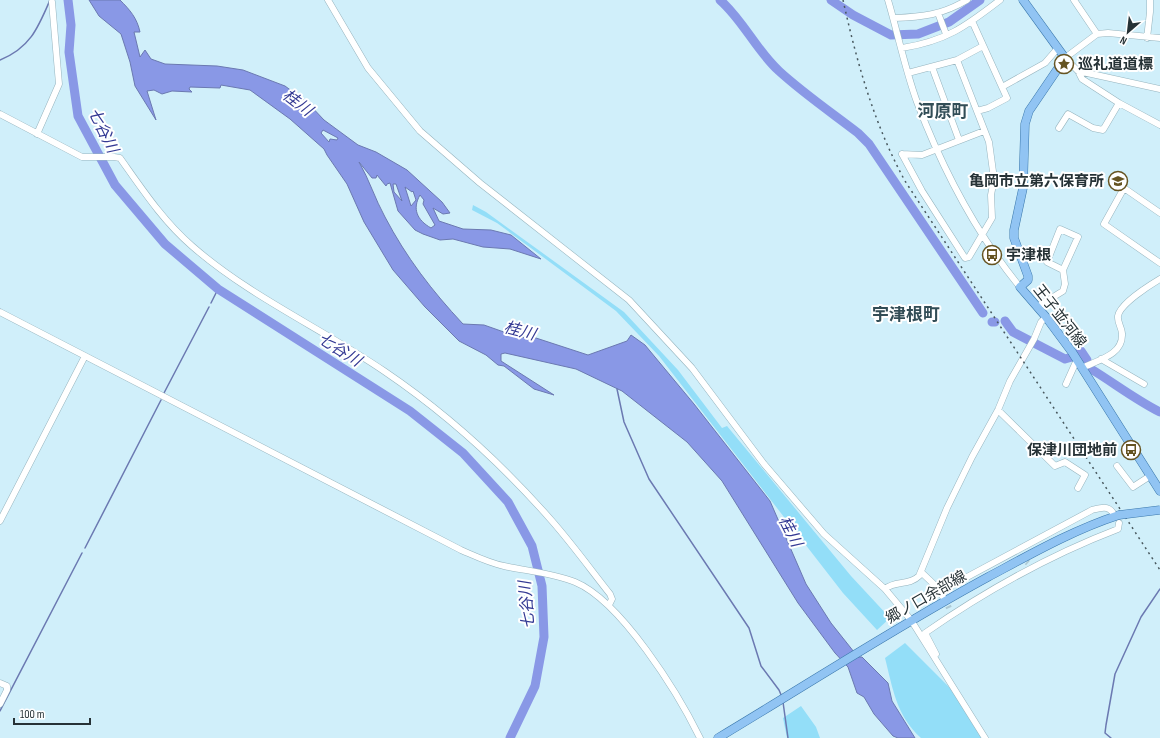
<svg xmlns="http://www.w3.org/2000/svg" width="1160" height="738" font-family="'Sofia Sans Condensed','Noto Sans JP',sans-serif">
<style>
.green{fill:#93def8}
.water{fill:#8998e6;stroke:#6b79b1;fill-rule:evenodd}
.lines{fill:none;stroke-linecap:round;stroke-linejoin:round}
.stream{stroke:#6b79b1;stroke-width:1.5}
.river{stroke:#8998e6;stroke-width:9}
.minor-tunnel{stroke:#aec9d3;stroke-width:6;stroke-dasharray:6 3;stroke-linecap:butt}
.minor-casing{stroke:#96b4be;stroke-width:7}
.major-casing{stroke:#3b78ac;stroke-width:9}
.minor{stroke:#fff;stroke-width:6}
.major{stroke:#91c4f3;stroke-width:8}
.rail{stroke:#48585e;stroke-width:1.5;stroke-dasharray:2 4;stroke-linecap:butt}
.major-bridge-casing{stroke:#3b78ac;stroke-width:9;stroke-linecap:butt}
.major-bridge{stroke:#91c4f3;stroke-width:8}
.labels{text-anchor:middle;stroke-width:4;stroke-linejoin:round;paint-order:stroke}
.poi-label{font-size:15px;font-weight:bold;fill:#263236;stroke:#fff;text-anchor:start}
.street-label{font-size:15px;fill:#263236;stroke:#fff}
.water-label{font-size:16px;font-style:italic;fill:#343a94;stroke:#fff}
.quarter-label{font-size:17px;font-weight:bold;fill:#324d56;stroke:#fff}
</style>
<rect width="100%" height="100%" fill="#d0effa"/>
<path class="green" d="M473 205 486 212 624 312 678 370 722 428 727 426 851 576 890 618 877 630 843 593 659 356 616 311 497 223 472 210Z
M905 643 951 689 982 738H921C896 715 893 689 885 658Z
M801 706 816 727 820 738H787L783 718Z"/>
<path class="water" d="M89 0H120C130 10 137 18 140 32H134L140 57 145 50 151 59 165 64 217 66 243 70 285 86 308 103 324 120 358 145 376 152 407 170 442 202 450 213 443 214 433 208 439 221 463 229 491 230 511 235 541 259 510 249 483 247 453 239 440 240 423 234 415 230 398 211 390 183 387 184 386 186 377 175 376 178H372L359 162C369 179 375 199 385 217 406 257 432 291 463 324L484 325 518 337 536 338 588 355 627 341 631 335 645 345 694 404 770 501 806 584 831 623 858 657H862L888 683 892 701 915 738H898L893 736 874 714 864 697 857 693 848 667 835 653 798 603 722 481 687 442 622 391 576 369 505 353 501 354V361L554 395 534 389 504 366 498 365 486 355 459 341 425 307 393 270 364 222 347 184 327 155 324 149 290 119 250 90 221 85 220 88 190 87 189 89 192 92 172 91 162 94 154 90 147 91 156 120 135 86 130 62 121 34 99 16ZM323 130 338 138 337 140 330 139 329 142 321 133ZM393 184H396L402 201 394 192ZM405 187 412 192 413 191 416 200 411 206ZM420 195 424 200 423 204 435 225 431 228C417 220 412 209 420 195Z"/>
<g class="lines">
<path class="stream" d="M0 60C30 48 38 28 50 0
M211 303 218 289
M617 389 624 422 649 479 749 628 761 666 779 690 782 697
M164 393 209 307
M85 548 161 400
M783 702 788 738
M0 711 82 553
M1111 738 1105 733 1106 725 1115 674 1141 617 1160 589"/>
<path class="river" d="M68 0 71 25 69 52 78 116 115 185 165 244 218 289 410 411 463 453 508 502 532 546 542 586 544 637 535 686 510 738
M720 0C743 20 756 50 779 71 803 93 832 113 858 133L869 144 983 313
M831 0 853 15 891 35 918 34 949 22 980 0
M1005 321 1013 332 1065 359 1072 357 1081 351 1087 360
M992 322H995
M1091 369C1114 383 1136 400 1160 412"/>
<path class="minor-tunnel" d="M1020 556 1028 563
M944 598 949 608"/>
<defs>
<path id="minor" d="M328 0 368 68 420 131 480 183 629 300 692 368 764 464 824 534 885 589 911 620 985 738
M888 0C898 34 905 69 917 102 942 168 975 232 1020 287
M1074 0 1097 34
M938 13 946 34
M894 18C922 17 942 15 967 0
M972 21 1007 98 988 108 977 111
M1147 38 1150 12V0
M1160 38 1108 33 1097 34 1065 58 1078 71 1082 79 1119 103 1160 125
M902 48C946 41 965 27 1000 0
M957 60 983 46
M932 67 959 140
M1078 71 1160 89
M1002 87 1045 63 1058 48
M0 114 82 157H114L120 158C142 189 163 221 192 246 249 296 321 328 384 371 446 413 503 465 552 521 573 545 591 570 610 594L612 599 609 605
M1059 128 1068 114 1093 128 1103 130 1119 103
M37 134 59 84 52 2
M902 154 922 191 965 258 969 257 992 218 991 195 994 179 989 142 957 60 908 73
M902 154 922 155 984 131
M1160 213 1124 188 1104 224 1160 263
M1037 307 1063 291 1065 284 1063 270 1047 262 1060 229 1078 237 1063 270
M0 312 461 550C475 556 489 563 504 566 527 571 553 573 575 582 621 601 678 693 700 738
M1101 359 1144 384
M1082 368C1098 360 1123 355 1122 334 1122 328 1117 322 1118 316 1120 304 1150 285 1160 279
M1066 384 1075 364 1079 363
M998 410 1055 466 1065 462 1085 475 1078 488
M1117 466 1133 487 1150 476
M0 521 85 356
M921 572 941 591 943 597
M885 589C895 580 909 586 919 576L947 508 972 457 998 410 1010 381 1034 339 1041 322 1046 317
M941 591 1092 510C1100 508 1108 505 1113 513
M936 654 925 633C984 592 1050 555 1118 529L1119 523
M0 683 7 686V690L0 704"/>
<path id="major" d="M1023 0 1065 58 1029 111 1025 124 1023 188 1014 230V238L1028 276V280L1020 287 1046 317 1072 352 1160 491
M718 738C808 684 896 627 988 577 1031 554 1073 530 1119 515"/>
</defs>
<use href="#minor" class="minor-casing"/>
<use href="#major" class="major-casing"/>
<use href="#minor" class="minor"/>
<use href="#major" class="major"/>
<path class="rail" d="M843 0C857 63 874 124 905 181L1160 570"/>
<defs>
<path id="major-bridge" d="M1119 515 1160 510"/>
</defs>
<use href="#major-bridge" class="major-bridge-casing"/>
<use href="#major-bridge" class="major-bridge"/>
</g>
<defs>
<symbol id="sight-ring" viewBox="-11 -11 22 22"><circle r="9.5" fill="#fff" stroke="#665422" stroke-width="1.5"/><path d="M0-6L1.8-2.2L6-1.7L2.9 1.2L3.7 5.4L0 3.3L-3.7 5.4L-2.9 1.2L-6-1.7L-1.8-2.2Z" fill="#665422"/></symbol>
<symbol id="school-ring" viewBox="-11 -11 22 22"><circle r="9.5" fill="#fff" stroke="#665422" stroke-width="1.5"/><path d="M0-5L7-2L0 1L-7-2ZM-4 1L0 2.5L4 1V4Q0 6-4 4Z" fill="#665422"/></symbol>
<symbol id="bus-ring" viewBox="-11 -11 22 22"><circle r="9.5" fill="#fff" stroke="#665422" stroke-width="1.5"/><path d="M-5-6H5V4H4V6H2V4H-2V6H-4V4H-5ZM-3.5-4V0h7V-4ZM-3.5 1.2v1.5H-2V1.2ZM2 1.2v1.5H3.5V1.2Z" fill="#665422"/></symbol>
</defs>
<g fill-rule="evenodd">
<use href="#sight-ring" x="1053" y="53" width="22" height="22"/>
<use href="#school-ring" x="1107" y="170" width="22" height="22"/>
<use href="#bus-ring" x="981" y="244" width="22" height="22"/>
<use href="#bus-ring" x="1120" y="439" width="22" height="22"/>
</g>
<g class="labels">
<g class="poi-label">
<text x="1078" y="69">巡礼道道標</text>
<text x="1104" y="186" text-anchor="end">亀岡市立第六保育所</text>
<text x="1006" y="260">宇津根</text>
<text x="1117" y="455" text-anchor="end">保津川団地前</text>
</g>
<g class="street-label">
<text transform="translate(1060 316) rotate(52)" y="5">王子並河線</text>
<text transform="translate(926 597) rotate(-30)" y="5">郷ノ口余部線</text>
</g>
<g class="water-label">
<text transform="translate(298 102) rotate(37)" y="6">桂川</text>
<text transform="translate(104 130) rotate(64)" y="6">七谷川</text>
<text transform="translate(520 330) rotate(15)" y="6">桂川</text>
<text transform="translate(340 349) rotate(32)" y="6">七谷川</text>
<text transform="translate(791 531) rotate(63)" y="6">桂川</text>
<text transform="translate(526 605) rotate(-95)" y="6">七谷川</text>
</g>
<g class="quarter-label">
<text x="943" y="117">河原町</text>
<text x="906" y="320">宇津根町</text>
</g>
</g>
<g transform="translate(1128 32) rotate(208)" stroke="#ffffff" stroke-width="3" paint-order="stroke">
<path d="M0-3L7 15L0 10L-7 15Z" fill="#263236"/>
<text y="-6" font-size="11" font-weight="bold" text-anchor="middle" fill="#263236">N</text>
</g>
<path d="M14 718v6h76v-6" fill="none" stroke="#263236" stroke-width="2"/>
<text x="20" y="718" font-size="12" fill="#263236" stroke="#ffffff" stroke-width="3" paint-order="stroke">100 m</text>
</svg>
